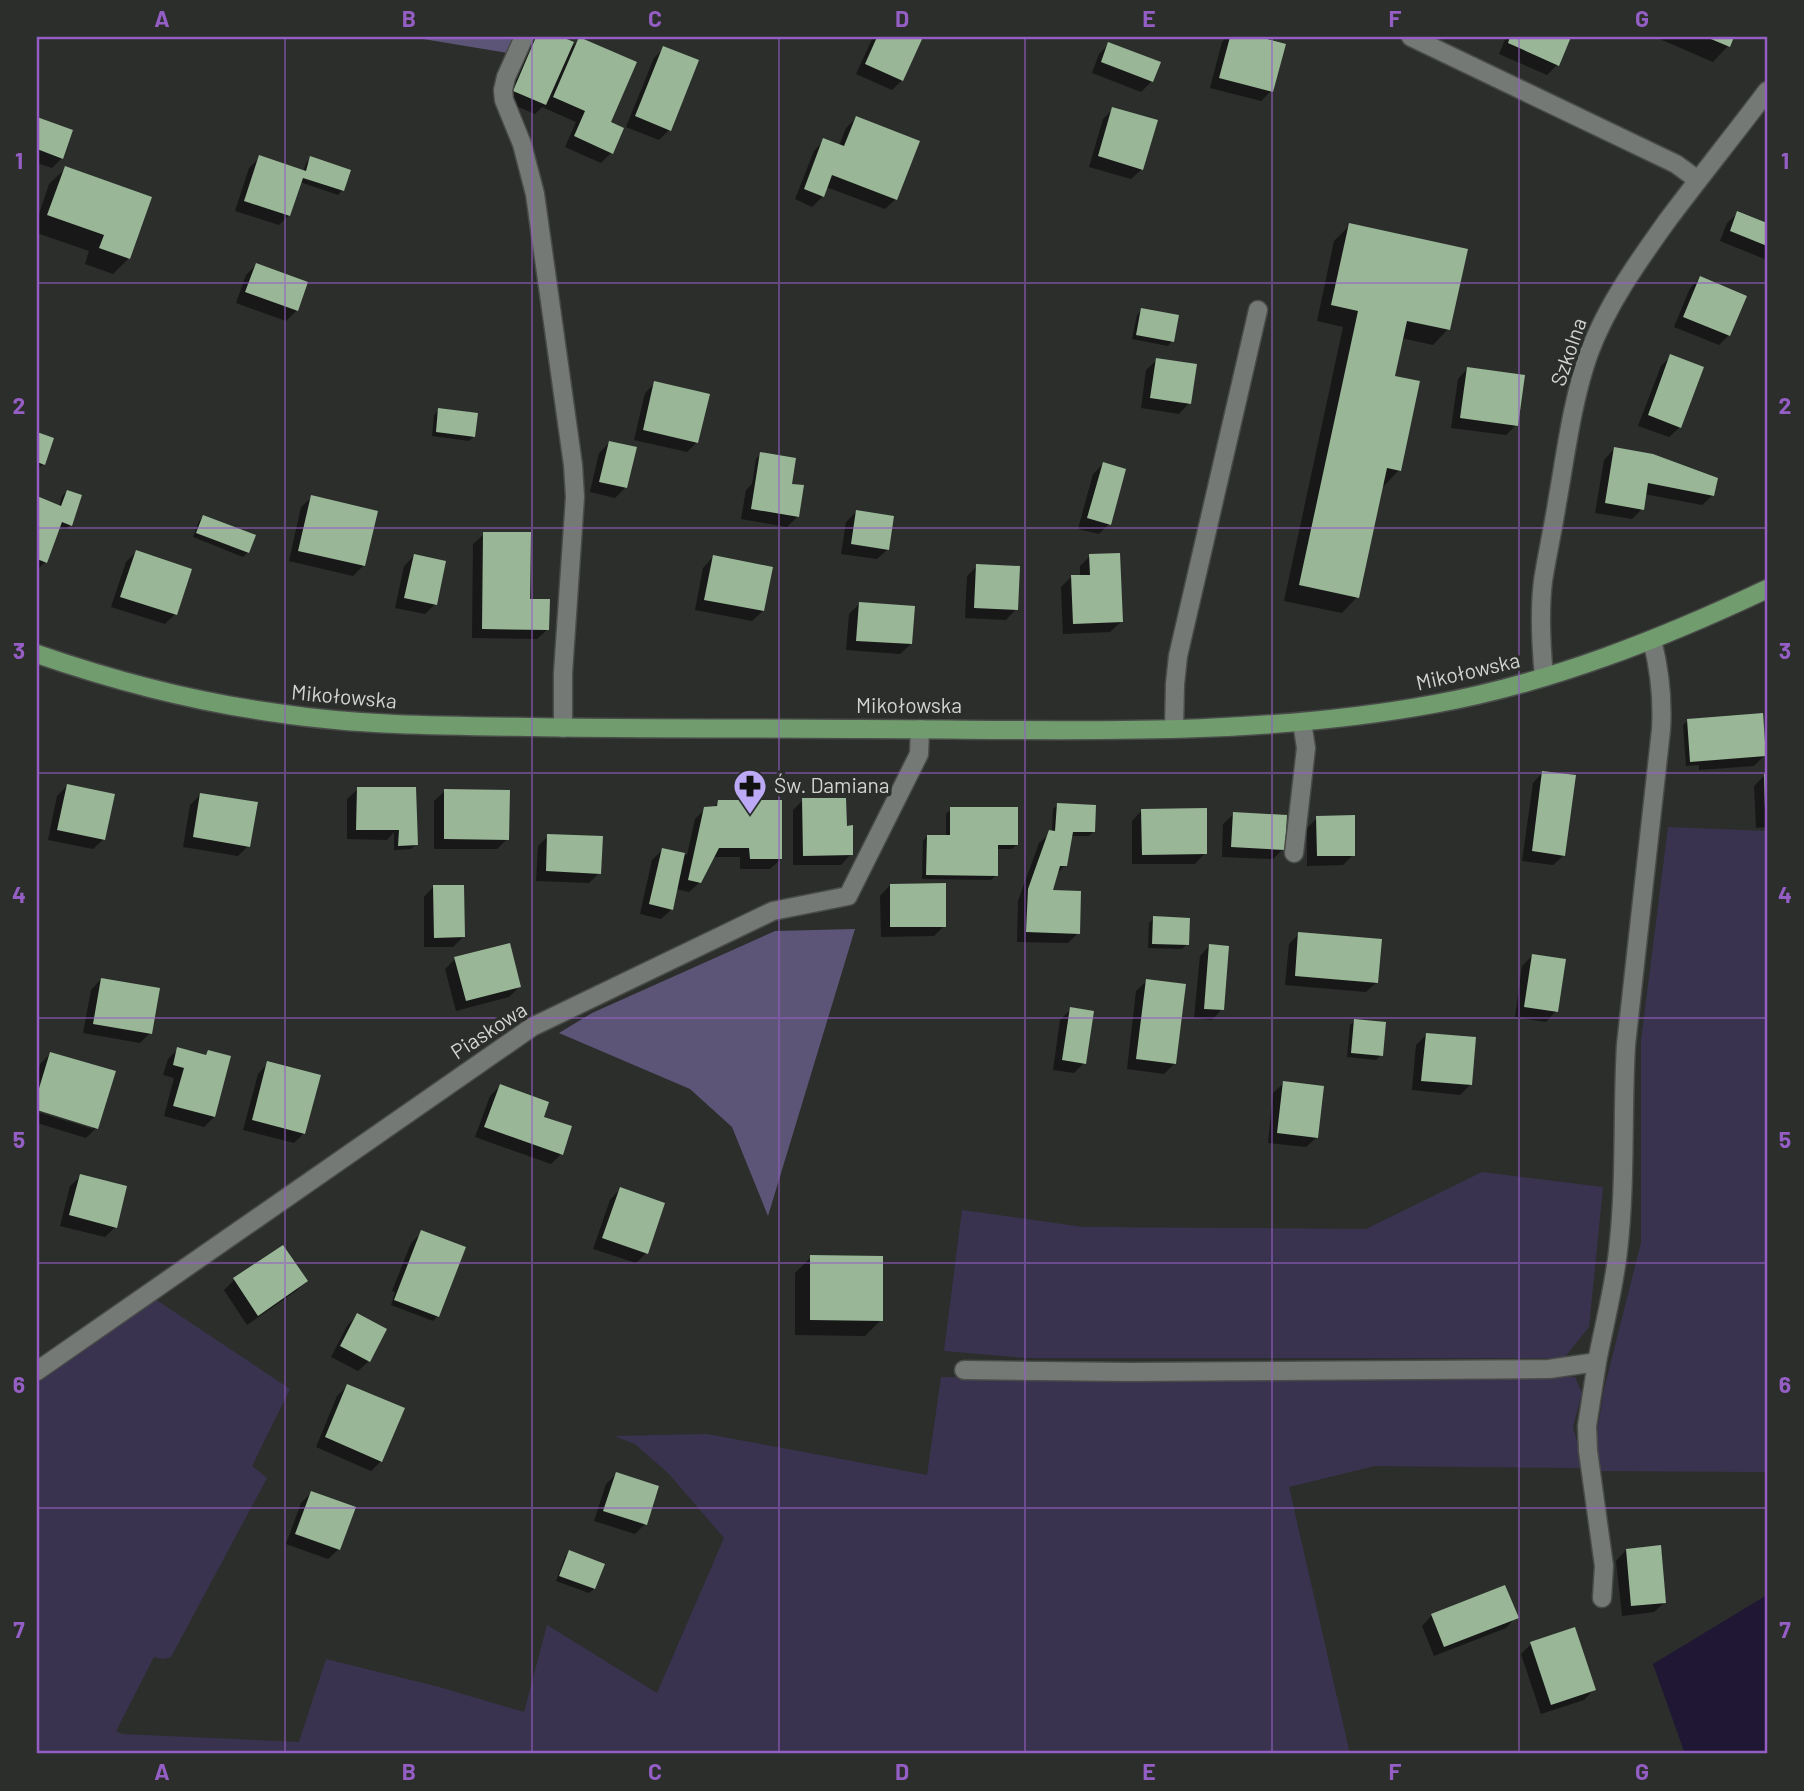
<svg xmlns="http://www.w3.org/2000/svg" width="1804" height="1791" font-family="Barlow,sans-serif">
<style>
.green{fill:#3a3350}
.forest{fill:#5d5577}
.water{fill:#201734}
.shadow{fill:#0007}
.building{fill:#99b697}
.lines{fill:none;stroke-linecap:round;stroke-linejoin:round}
.minor-casing{stroke:#494b49;stroke-width:21}
.major-casing{stroke:#494b49;stroke-width:21}
.minor{stroke:#757975;stroke-width:18}
.major{stroke:#709c6e;stroke-width:18}
.grid{fill:none;stroke:#955ec5;stroke-width:2;stroke-opacity:0.55}
.labels{text-anchor:middle;stroke-width:7;stroke-linejoin:round;paint-order:stroke}
.street-label{font-size:21px;fill:#d2d4d2;stroke:#2b2e2b}
.poi-label{font-size:21px;fill:#d2d4d2;stroke:#2b2e2b;text-anchor:start}
.neatline{fill:none;stroke:#955ec5;stroke-width:2.5}
.grid-label{font-size:23px;text-anchor:middle;font-weight:bold;fill:#955ec5}
</style>
<rect width="100%" height="100%" fill="#2b2e2b"/>
<path class="green" d="M1668 827 1767 831V1472L1591 1471 1604 1389 1641 1243V1041Z
M1482 1172 1603 1187 1589 1327 1564 1358H1026L944 1351 962 1210 1083 1227 1366 1229Z
M152 1297 290 1389 252 1466 267 1478 171 1657 163 1659 154 1657 116 1731 122 1734 299 1742 326 1659 439 1687 524 1712 547 1625 657 1693 724 1538 669 1474 635 1444 614 1436 707 1434 927 1475 941 1377 1143 1380 1575 1377 1582 1393 1573 1427 1584 1468 1375 1466 1289 1487 1350 1754H37V1381Z"/>
<path class="forest" d="M411 37H516L508 53Z
M855 929 768 1216 732 1127 690 1089 559 1033 592 1013 775 931Z"/>
<path class="water" d="M1767 1595V1754H1685L1653 1664Z"/>
<path class="shadow" d="M534 37H558L571 43 568 50 580 39 609 123 611 153 601 163 565 147 576 122 542 107 535 114 504 101 531 40Z
M873 37H921L902 80 892 90 856 74Z
M1227 37H1252L1284 45 1271 91 1261 101 1210 88 1222 42Z
M1506 37H1570L1557 65 1547 75 1499 54Z
M1655 37H1733L1728 46 1713 62Z
M1109 44 1152 81 1141 92 1092 73 1099 54Z
M664 48 669 130 659 140 626 127 654 58Z
M1113 109 1142 169 1131 179 1089 167 1103 119Z
M856 118 896 199 885 209 826 187 823 196 812 207 795 199 814 151 824 140 839 146 846 128Z
M37 119 71 131 62 158 52 168 37 163Z
M260 157 303 172 306 163 311 158 342 190 338 195 300 182 289 215 279 225 235 211 249 168Z
M65 169 129 258 113 274 85 264 89 251 37 233V220L49 184Z
M1738 213 1767 225V260L1720 241 1727 223Z
M1350 225 1448 329 1433 345 1401 338 1393 377 1399 470 1384 486 1381 485 1357 597 1342 613 1284 601 1343 327 1317 321 1334 241Z
M256 265 297 310 286 321 236 303 246 275Z
M1700 278 1729 335 1719 345 1674 327 1690 288Z
M1142 310 1172 341 1168 346 1132 339 1137 315Z
M1671 356 1680 427 1669 437 1638 426 1661 366Z
M1157 360 1189 403 1179 414 1141 408 1146 370Z
M1468 368 1516 425 1506 435 1451 428 1458 379Z
M655 383 697 442 687 452 634 440 645 393Z
M439 410 474 436 469 441 432 436 434 415Z
M37 434 52 439 43 464 37 470Z
M609 443 626 487 615 498 590 492 599 453Z
M1614 449 1713 495 1702 505 1644 494 1642 509 1632 519 1595 513 1604 460Z
M761 454 798 516 787 527 741 519 746 490 752 484 756 459Z
M1103 464 1109 524 1099 534 1078 529 1093 474Z
M67 492 70 525 66 529 58 527 45 562 37 570V498L59 507 62 496Z
M312 497 363 566 353 576 289 561 301 507Z
M856 512 888 549 877 559 841 554 846 522Z
M203 517 248 552 243 557 193 537 199 521Z
M484 534 548 629 537 639 472 638 473 544Z
M136 552 175 614 165 624 111 607 126 562Z
M414 556 435 604 425 614 395 608 404 566Z
M1090 556 1121 622 1110 632 1063 634 1061 587 1072 576H1080V566Z
M713 557 763 611 752 621 695 610 703 568Z
M977 566 1016 609 1006 620 965 618 967 576Z
M859 604 911 644 900 654 846 650 849 614Z
M1688 721 1764 756 1754 766 1699 770V765L1686 766 1683 725Z
M1543 772 1564 855 1553 865 1522 861 1533 783Z
M1764 776H1767V827L1756 828 1754 786Z
M67 786 104 839 93 849 48 840 57 796Z
M358 789 416 844 411 849 394 850V832L387 840 347 839V799Z
M445 791 507 839 497 849H434V801Z
M201 794 248 846 238 856 183 847 190 805Z
M803 800 845 828 851 854 841 865H793V810Z
M719 802 781 859 770 869H740V857H712L700 882 689 892 676 889 672 909 661 919 640 914 652 860 662 850 687 855 695 819 705 809 713 808Z
M1058 805 1093 832 1089 836H1070L1065 865 1056 875 1051 892 1078 933 1068 943 1017 942 1018 901 1039 843 1052 832 1053 809Z
M951 809 1017 844 1012 849H996V875L991 880 922 879 923 841 927 836 946 837V814Z
M1142 810 1205 853 1195 864H1132V821Z
M1234 814 1283 849 1273 859 1222 857 1223 824Z
M1317 818 1353 855 1343 865 1307 866V828Z
M548 836 599 873 589 883 536 881 538 846Z
M890 885 944 926 934 936 881 937 880 896Z
M434 886 463 937 453 947H424V897Z
M1154 918 1187 944 1182 949 1148 948 1149 923Z
M1299 934 1377 982 1366 992 1285 985 1289 944Z
M1210 945 1222 1009 1212 1020 1194 1018 1200 956Z
M1532 956 1556 1011 1546 1022 1515 1017 1522 966Z
M455 959 519 987 509 997 456 1011 445 969Z
M101 979 150 1033 140 1043 83 1033 91 990Z
M1147 981 1175 1063 1164 1074 1127 1069 1136 991Z
M1071 1009 1084 1063 1074 1073 1053 1070 1060 1020Z
M1355 1021 1381 1055 1376 1060 1347 1057 1350 1025Z
M1426 1035 1471 1084 1460 1095 1412 1090 1416 1045Z
M178 1049 204 1056 208 1052 214 1117 204 1127 164 1116 174 1078 163 1075 168 1059Z
M50 1054 96 1128 86 1138 37 1123V1112L93 1129V1125L37 1108V1075L40 1064Z
M268 1063 304 1133 294 1143 243 1130 258 1074Z
M1284 1083 1317 1137 1306 1147 1268 1143 1273 1093Z
M500 1086 542 1118 561 1154 551 1164 475 1137 490 1096Z
M81 1176 115 1227 105 1237 60 1226 70 1186Z
M620 1189 646 1253 636 1263 593 1249 610 1200Z
M422 1232 437 1316 433 1321 391 1305 395 1292 392 1291 411 1243Z
M811 1257 881 1320 865 1336 795 1335V1273Z
M234 1280 306 1281 296 1291 247 1325 224 1290Z
M357 1315 369 1361 358 1371 331 1357 347 1326Z
M347 1386 381 1461 371 1471 316 1447 337 1396Z
M616 1474 645 1524 635 1534 594 1521 606 1484Z
M311 1493 339 1549 328 1559 286 1544 301 1503Z
M1626 1550 1665 1602 1654 1612 1622 1616 1616 1561Z
M569 1552 594 1589 589 1593 556 1581 565 1557Z
M1432 1615 1516 1617 1506 1628 1434 1656 1422 1626Z
M1531 1644 1594 1689 1584 1700 1541 1714 1521 1654Z"/>
<path class="building" d="M536 37H562L574 42 546 105 513 91Z
M579 37 637 62 611 122 624 128 613 154 574 136 585 111 553 97Z
M877 37H923L903 81 865 64Z
M1230 37H1259L1286 44 1273 92 1219 78Z
M1510 37H1571L1559 66 1508 43Z
M1706 37H1734L1730 47Z
M1108 42 1161 62 1153 82 1101 62Z
M663 46 699 60 671 131 635 116Z
M1112 107 1158 120 1143 170 1098 156Z
M856 116 920 141 897 200 832 175 824 197 804 189 823 138 844 146Z
M37 117 73 130 63 159 37 149Z
M259 155 306 171 310 156 351 170 344 191 303 178 290 216 244 201Z
M65 166 152 197 130 259 99 248 104 235 47 215Z
M1737 211 1767 223V246L1730 231Z
M1349 223 1468 249 1450 330 1407 321 1395 376 1420 381 1401 471 1387 468 1359 598 1299 585 1358 311 1331 305Z
M256 263 308 282 298 311 245 292Z
M1700 276 1747 296 1730 336 1683 317Z
M1141 308 1179 315 1174 342 1136 335Z
M1670 354 1704 367 1681 428 1648 415Z
M1156 358 1197 364 1191 404 1150 398Z
M1467 367 1525 375 1518 426 1460 418Z
M654 381 710 394 698 443 643 430Z
M438 408 478 413 475 437 436 432Z
M37 432 54 438 45 465 37 462Z
M609 441 637 447 627 488 599 482Z
M1614 447 1653 454 1718 478 1714 496 1648 483 1644 510 1605 503Z
M760 452 796 458 792 484 804 485 799 517 751 509Z
M1103 462 1126 469 1111 525 1087 518Z
M67 490 82 495 72 526 62 522 47 563 37 559V496L61 506Z
M311 495 378 511 365 566 298 551Z
M856 510 894 516 889 550 851 544Z
M203 515 256 535 249 553 196 533Z
M483 532H531L530 599H550L549 630 482 629Z
M136 550 192 569 177 615 120 597Z
M1120 553 1123 622 1073 624 1071 575H1090L1089 554Z
M414 554 446 561 437 605 404 598Z
M713 555 773 567 764 611 704 600Z
M976 564 1020 566 1018 610 974 608Z
M859 602 915 606 912 644 856 641Z
M1763 713 1766 756 1690 762 1687 719Z
M1542 771 1576 775 1565 856 1532 851Z
M1764 774H1767V810H1765Z
M67 784 115 794 105 840 57 830Z
M357 787H416L418 845 398 846 399 830H356Z
M444 789 510 790 509 840 444 839Z
M200 793 258 802 250 847 193 837Z
M802 798H846L847 826 853 825V855L803 856Z
M718 800H782V859H750L749 848H719L701 883 688 880 704 807 717 806Z
M1057 803 1096 805 1095 832H1073L1067 866H1060L1053 890 1081 891 1080 934 1026 932 1028 889 1049 830 1055 831Z
M950 807H1018V845H998V876L926 875 927 835H950Z
M1207 808V854L1142 855 1141 809Z
M1233 812 1287 815 1285 850 1231 847Z
M1355 815V856H1317L1316 816Z
M547 834 603 836 601 874 546 871Z
M662 848 685 853 673 910 649 904Z
M946 883V927H890V884Z
M433 885H464L465 937 434 938Z
M1153 916 1190 918 1189 945 1152 944Z
M1298 932 1382 939 1378 983 1295 976Z
M510 943 521 987 466 1001 454 957Z
M1209 944 1229 946 1224 1010 1204 1009Z
M1532 954 1566 959 1558 1012 1524 1007Z
M101 978 160 988 152 1034 93 1024Z
M1146 979 1186 984 1176 1064 1136 1059Z
M1070 1007 1094 1011 1086 1064 1062 1060Z
M1354 1019 1386 1022 1383 1056 1351 1053Z
M1426 1033 1476 1037 1472 1085 1421 1081Z
M177 1047 206 1055 208 1050 231 1056 215 1117 173 1106 184 1068 173 1065Z
M50 1052 116 1071 98 1129 37 1110V1095Z
M267 1061 321 1075 305 1134 252 1120Z
M1283 1081 1324 1086 1318 1138 1277 1133Z
M500 1084 549 1102 544 1117 572 1126 563 1155 484 1127Z
M80 1174 127 1186 117 1228 69 1215Z
M620 1187 665 1203 648 1254 602 1238Z
M421 1230 466 1247 439 1317 394 1300Z
M283 1245 308 1281 258 1316 233 1278Z
M810 1255 883 1256V1321L810 1320Z
M357 1313 387 1329 370 1362 340 1346Z
M347 1384 405 1408 382 1462 325 1437Z
M616 1472 659 1486 647 1525 603 1511Z
M311 1491 356 1507 340 1550 295 1534Z
M1661 1545 1666 1603 1631 1606 1626 1549Z
M569 1550 605 1564 595 1589 559 1576Z
M1505 1585 1519 1618 1444 1647 1431 1614Z
M1575 1627 1596 1690 1551 1705 1530 1642Z"/>
<g class="lines">
<defs>
<path id="minor" d="M524 37 506 77 503 90 504 100 522 144 535 194 573 465 575 497 563 673V728
M1411 37 1676 164 1698 180
M1544 677C1541 645 1539 613 1543 581 1547 555 1553 529 1557 503 1566 453 1572 401 1589 353 1607 305 1637 263 1667 221 1700 177 1734 135 1767 91
M1174 728 1175 684 1178 656 1258 310
M1294 853 1306 748 1302 722
M1597 1362 1587 1426 1588 1451 1604 1566 1602 1598
M964 1370 1130 1372 1549 1369 1597 1362C1604 1325 1614 1288 1618 1251 1626 1182 1622 1113 1626 1045L1661 730C1663 698 1660 671 1652 640
M37 1371 532 1027 773 911 848 896 919 754 920 729"/>
<path id="major" d="M37 654C115 681 195 702 277 713 362 726 447 726 533 727 642 729 751 728 860 729 1051 729 1245 739 1434 704 1550 683 1661 639 1767 589"/>
</defs>
<use href="#minor" class="minor-casing"/>
<use href="#major" class="major-casing"/>
<use href="#minor" class="minor"/>
<use href="#major" class="major"/>
</g>
<path class="grid" d="M285 37V1754M532 37V1754M779 37V1754M1025 37V1754M1272 37V1754M1519 37V1754M37 283H1767M37 528H1767M37 773H1767M37 1018H1767M37 1263H1767M37 1508H1767"/>
<defs>
<symbol id="pharmacy-pin" viewBox="-11 -11 22 30"><path d="M0 17L-7.5 6A9.5 9.5 0 1 1 7.5 6Z" fill="#bcaaf6" stroke="#2b2e2b"/><path d="M-2-6h4v4h4v4h-4v4h-4v-4h-4v-4h4Z" fill="#111"/></symbol>
</defs>
<g fill-rule="evenodd">
<use href="#pharmacy-pin" x="731" y="767" width="38" height="52"/>
</g>
<g class="labels">
<g class="street-label">
<text transform="translate(1569 352) rotate(-71)" y="7">Szkolna</text>
<text transform="translate(1468 672) rotate(-13)" y="7">Mikołowska</text>
<text transform="translate(344 697) rotate(5)" y="7">Mikołowska</text>
<text x="909" y="713">Mikołowska</text>
<text transform="translate(489 1031) rotate(-33)" y="7">Piaskowa</text>
</g>
<g class="poi-label">
<text x="774" y="793">Św. Damiana</text>
</g>
</g>
<rect width="1804" height="1791" fill="none" stroke="#2b2e2b" stroke-width="77"/>
<rect x="38" y="38" width="1728" height="1714" class="neatline"/>
<g class="grid-label">
<text x="162" y="27">A</text>
<text x="409" y="27">B</text>
<text x="655" y="27">C</text>
<text x="902" y="27">D</text>
<text x="1149" y="27">E</text>
<text x="1395" y="27">F</text>
<text x="1642" y="27">G</text>
<text x="19" y="169">1</text>
<text x="1785" y="169">1</text>
<text x="19" y="414">2</text>
<text x="1785" y="414">2</text>
<text x="19" y="659">3</text>
<text x="1785" y="659">3</text>
<text x="19" y="903">4</text>
<text x="1785" y="903">4</text>
<text x="19" y="1148">5</text>
<text x="1785" y="1148">5</text>
<text x="19" y="1393">6</text>
<text x="1785" y="1393">6</text>
<text x="19" y="1638">7</text>
<text x="1785" y="1638">7</text>
<text x="162" y="1780">A</text>
<text x="409" y="1780">B</text>
<text x="655" y="1780">C</text>
<text x="902" y="1780">D</text>
<text x="1149" y="1780">E</text>
<text x="1395" y="1780">F</text>
<text x="1642" y="1780">G</text>
</g>
</svg>
